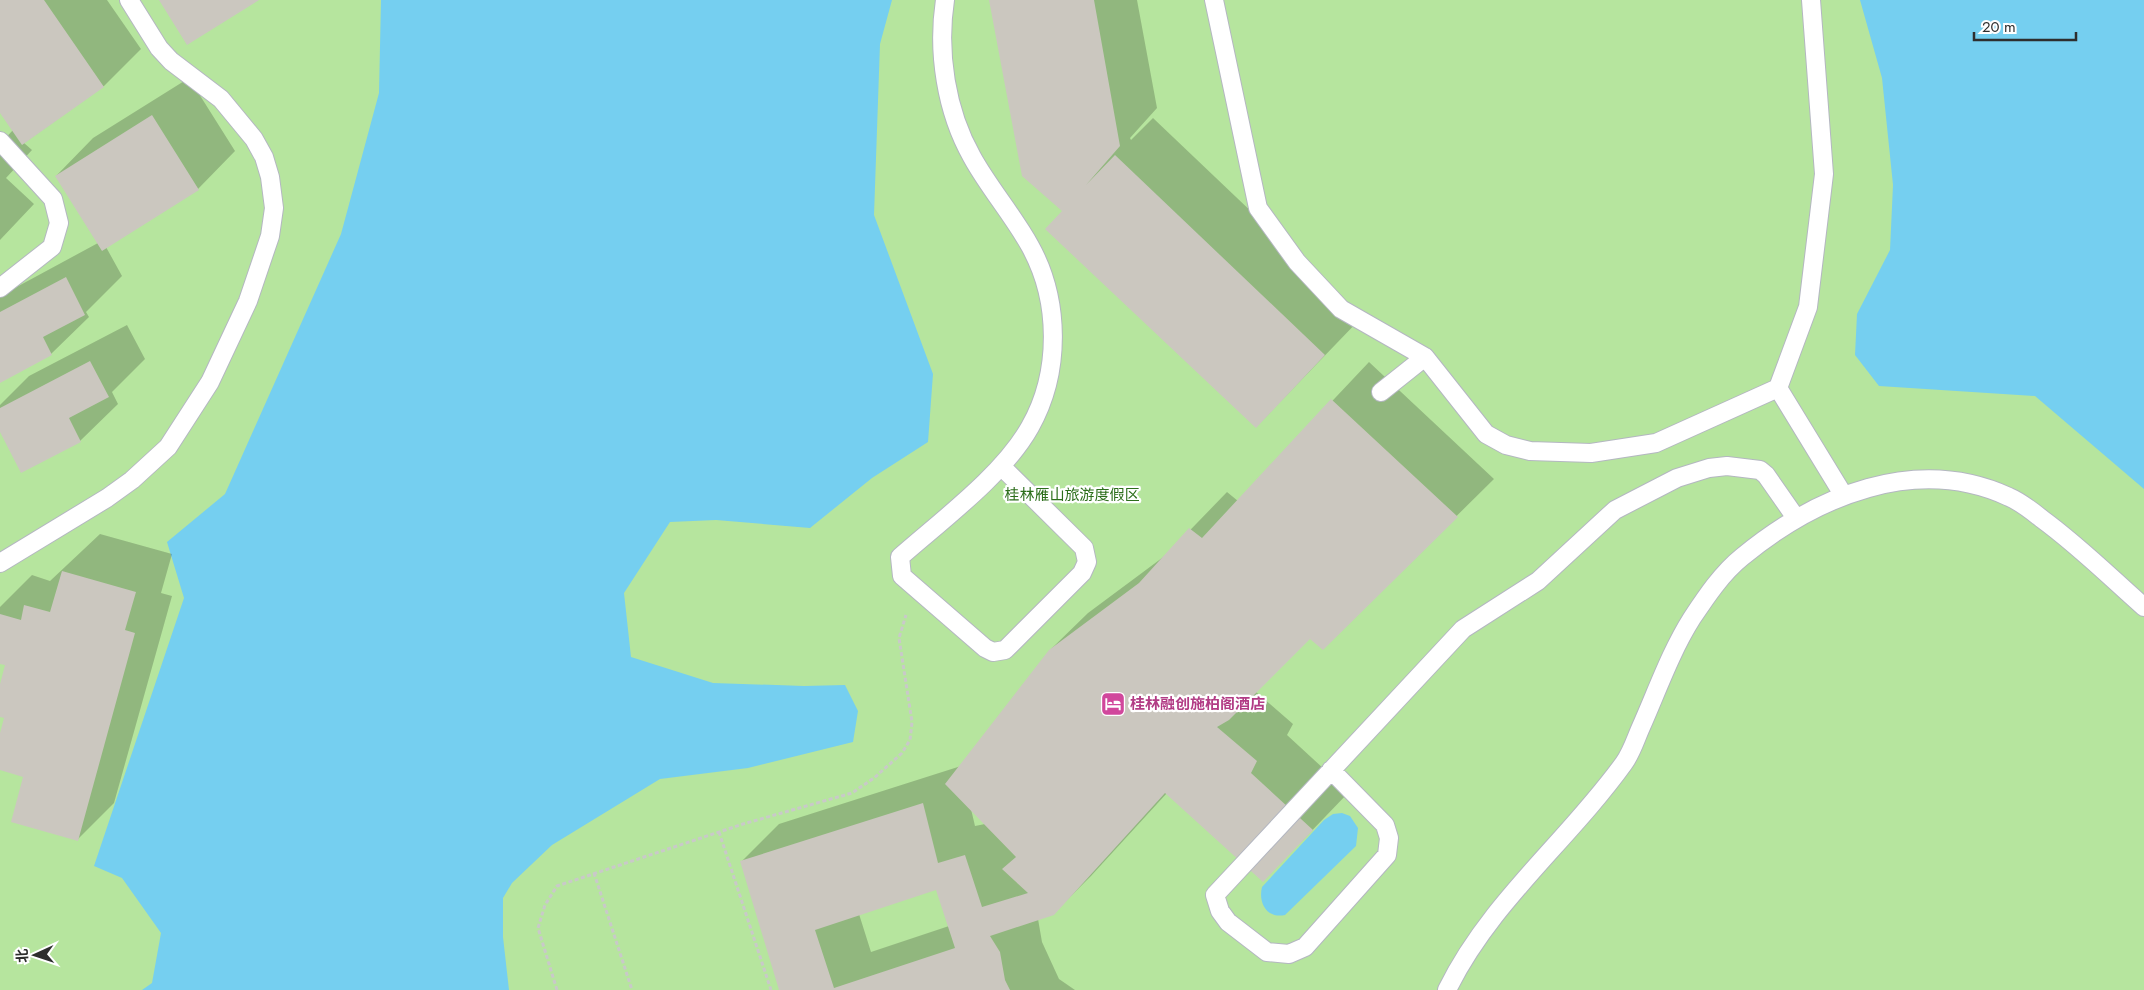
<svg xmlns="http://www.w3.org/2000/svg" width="2144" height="990" font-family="Jost,'Noto Sans SC',sans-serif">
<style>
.green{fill:#b6e59e}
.water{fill:#75cff0}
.shadow{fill:#0003;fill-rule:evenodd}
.building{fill:#cbc7bf;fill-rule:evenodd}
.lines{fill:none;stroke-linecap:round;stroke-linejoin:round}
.service-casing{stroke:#b4b7c1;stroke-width:20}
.path{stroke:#c9c9c9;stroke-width:3;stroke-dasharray:4 2.5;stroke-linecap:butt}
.service{stroke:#fff;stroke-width:18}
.labels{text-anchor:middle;stroke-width:4.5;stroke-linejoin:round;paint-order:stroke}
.park-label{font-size:15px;fill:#2c6e1b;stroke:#fff}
.hotel-label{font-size:15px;font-weight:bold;fill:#b23c85;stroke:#fff;text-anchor:start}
</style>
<rect width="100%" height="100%" fill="#efe9e1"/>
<path class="green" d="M0 0H2144V990H0Z"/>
<path class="water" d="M381 0H892L880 44 874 215 933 374 928 442 872 478 810 528 716 520 670 522 624 593 631 657 713 683 804 686 845 685 858 711 853 742 748 768 660 779 552 845 512 883 503 898V937L509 990H142L152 983 161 933 122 878 94 866 184 598 167 542 225 494 341 234 379 93Z
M1860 0H2144V489L2035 396 1879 386 1855 355 1857 314 1890 250 1893 185 1882 78Z
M1342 813 1350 816 1358 828 1356 846 1285 915C1267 919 1258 903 1262 887L1324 820 1333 814Z"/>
<path class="shadow" d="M0 0H107L141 49 104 86 24 143 32 150 6 178 34 204 0 240V144L13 130 0 111Z
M990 0H1137L1157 108 1130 138 1131 140 1153 118 1362 317 1256 427 1064 211Z
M189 78 235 151 198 189 106 247 122 276 86 312 89 317 51 354 0 381V296L98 243 56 176 93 138Z
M127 325 145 359 112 392 118 404 80 441 0 429V405L29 376Z
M1369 362 1494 479 1323 648 1310 637 1256 692 1293 724 1287 735 1349 792 1300 843 1167 793 1091 876 1053 914 1038 919 1042 942 1059 979 1075 990H781L742 861 779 824 961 766 1050 650 1088 613 1166 555 1227 492 1238 501ZM971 809 985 824 975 826ZM937 889 949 926 871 952 859 914Z
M100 534 172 554 161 593 172 596 114 803 77 840 25 776 0 769V738L6 718 0 716V689L7 664 0 663V607L32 575 50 581Z"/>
<path class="building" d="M0 0H44L104 87 22 145 0 113Z
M159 0H259L187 45Z
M989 0H1094L1120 146 1086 185 1115 155 1325 355 1256 428 1045 229 1062 211 1022 176Z
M152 115 199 190 102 251 55 176Z
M66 277 85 315 43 337 52 355 0 383V312Z
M90 361 109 397 69 418 81 442 21 473 0 432V408Z
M1331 399 1458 517 1323 650 1310 639 1229 720 1217 727 1257 761 1251 773 1313 830 1263 882 1165 793 1054 915 990 936 1000 952 1005 980 1010 990H779L740 861 923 803 938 863 965 855 982 907 1028 893 1002 869 1016 857 945 784 1049 650 1139 583 1189 528 1202 538ZM936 890 955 948 834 988 815 930Z
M62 571 136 592 125 630 135 633 78 841 11 822 23 777 0 770V733L4 718 0 717V684L5 665 0 664V614L21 620 24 605 50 612Z"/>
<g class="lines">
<defs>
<path id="service" d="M945 0C937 52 946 111 972 157 989 188 1013 215 1030 246 1060 300 1061 372 1030 427 1003 475 942 520 900 557L902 576 985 648 993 652 1005 650 1082 573 1087 562 1084 548 1001 466
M1214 0 1258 208 1297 262 1341 309 1425 357 1486 434 1506 445 1530 451 1591 453 1656 443 1778 388 1808 307 1824 174 1811 0
M0 141 53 199 59 223 52 247 0 288
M1778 388 1844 496
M1381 392 1425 357
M0 563 107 498 132 480 168 447 210 382 248 301 270 236 274 208 270 177 264 157 254 139 221 99 171 61 159 48 129 0
M1331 770 1385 825 1389 838 1387 855 1305 947 1289 954 1267 952 1228 922 1220 911 1215 895 1463 629 1538 581 1615 510 1677 478 1709 468 1727 466 1760 470 1766 475 1796 518
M1447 990C1490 902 1568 841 1624 763 1632 752 1636 738 1641 727 1657 691 1671 651 1692 618 1706 597 1722 573 1742 557 1816 496 1916 454 2009 497 2021 502 2032 511 2042 519 2079 546 2110 577 2144 607"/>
</defs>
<use href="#service" class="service-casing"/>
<path class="path" d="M719 832 771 990
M594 873 632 990
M557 990 538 928 545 905 557 886 743 824 852 793 874 778 902 753 910 740 912 722 899 638 906 615"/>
<use href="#service" class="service"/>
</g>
<defs>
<symbol id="hotel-square" viewBox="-11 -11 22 22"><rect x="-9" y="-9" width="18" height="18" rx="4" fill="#d1479c" stroke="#fff"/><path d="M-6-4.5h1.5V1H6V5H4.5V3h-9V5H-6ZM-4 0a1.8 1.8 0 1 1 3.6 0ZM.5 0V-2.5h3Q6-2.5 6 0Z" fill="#fff"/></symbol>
</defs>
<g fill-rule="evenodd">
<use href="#hotel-square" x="1099" y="690" width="28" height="28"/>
</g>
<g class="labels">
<g class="park-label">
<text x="1072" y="500">桂林雁山旅游度假区</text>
</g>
<g class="hotel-label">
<text x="1130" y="709">桂林融创施柏阁酒店</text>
</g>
</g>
<g transform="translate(35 955) rotate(267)" stroke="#ffffff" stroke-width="4" paint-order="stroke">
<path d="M0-4L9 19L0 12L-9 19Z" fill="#2e2e2e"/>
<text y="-8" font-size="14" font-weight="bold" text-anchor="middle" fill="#2e2e2e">北</text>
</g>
<path d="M1974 32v8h102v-8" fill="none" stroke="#2e2e2e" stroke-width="2.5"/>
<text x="1982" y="32" font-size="15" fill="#2e2e2e" stroke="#ffffff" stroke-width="4" paint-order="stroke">20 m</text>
</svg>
